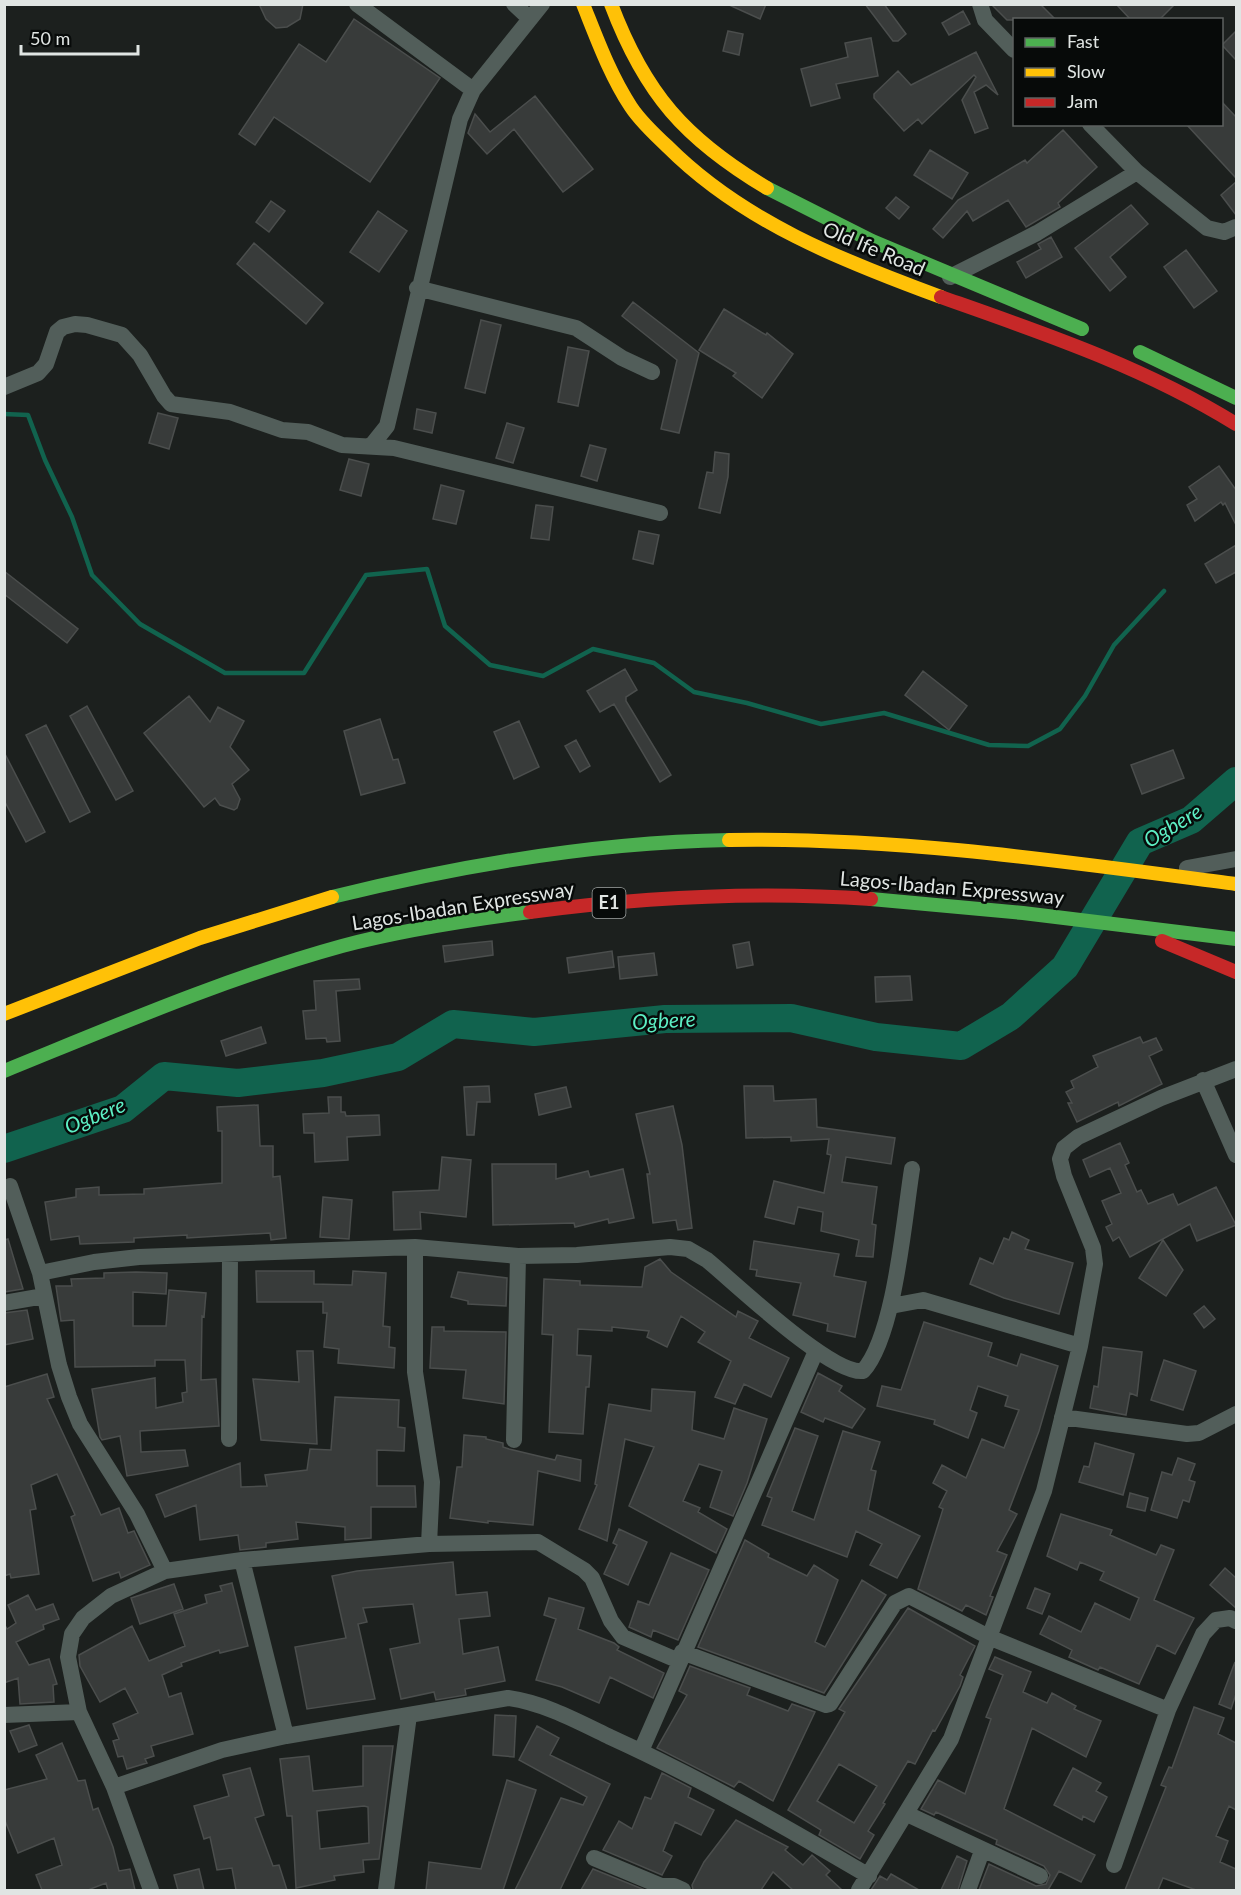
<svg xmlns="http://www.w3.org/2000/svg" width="1241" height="1895" font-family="Lato,sans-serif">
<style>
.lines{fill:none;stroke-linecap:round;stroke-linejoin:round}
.stream{stroke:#11634e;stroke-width:4.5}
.river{stroke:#11634e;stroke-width:28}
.building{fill:#383b3a;stroke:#4b4e4d;stroke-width:1.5;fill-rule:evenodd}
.street{stroke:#525e5a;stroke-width:16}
.fast{stroke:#4caf50;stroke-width:14}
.slow{stroke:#ffc107;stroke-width:14}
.jam{stroke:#c62828;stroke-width:14}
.labels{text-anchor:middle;stroke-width:5;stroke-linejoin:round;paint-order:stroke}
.shield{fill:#070a09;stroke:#9fa3a2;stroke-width:1.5}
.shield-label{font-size:18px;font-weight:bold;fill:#e0e5e3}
.street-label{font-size:20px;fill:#e0e5e3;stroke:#070a09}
.water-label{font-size:21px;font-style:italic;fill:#5defc4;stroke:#070a09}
</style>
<rect width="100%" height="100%" fill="#1c201e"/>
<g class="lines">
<path class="stream" d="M4 414 28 415 45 460 72 517 92 575 140 624 225 673H304L366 575 427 569 445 626 490 665 543 676 593 649 654 663 694 692 747 703 821 724 884 713 989 745 1028 746 1060 729 1085 696 1114 645 1164 591"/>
<path class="river" d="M4 1149 123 1109 164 1076 238 1083 323 1073 398 1057 453 1024 534 1032 665 1019 791 1018 876 1037 961 1046 1011 1016 1065 967 1140 842 1191 820 1236 781"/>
</g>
<path class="building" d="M259 4H303L300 19 287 27 276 28 266 19Z
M727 4H766L760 19Z
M865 4H884L906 34 898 41H893Z
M991 4H1040L1056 20H1007Z
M1116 4H1175L1159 20H1131Z
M963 11 970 24 949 35 942 23Z
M354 19 440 78 370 182 274 117 255 145 239 134 299 44 326 62Z
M728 31 743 34 739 55 723 51Z
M1236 31V60L1222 45Z
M871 38 878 76 836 84 840 98 811 106 801 69 848 57 845 43Z
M976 52 998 95 986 85 974 92 988 128 975 133 962 100 976 77 974 75 922 124 918 119 904 131 874 98V94L898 71 911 85Z
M535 96 593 169 563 192 514 129 487 154 468 133 475 114 490 132Z
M1221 101 1236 117V178L1186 124H1221Z
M1063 130 1097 167 1058 203 1060 207 1026 227 1008 200 973 221 967 211 943 238 933 229 958 200 1025 160 1027 163Z
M930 150 968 173 952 199 914 175Z
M1236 182V215L1221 195Z
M896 197 909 207 899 219 886 208Z
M271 201 285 211 269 232 256 222Z
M1131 205 1148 224 1110 257 1126 277 1110 291 1075 248Z
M378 211 407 231 379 272 350 252Z
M1051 237 1062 257 1026 278 1017 262 1041 249 1038 244Z
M254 243 323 303 306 324 237 264Z
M1186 250 1217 291 1194 308 1164 267Z
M633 302 699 353 679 433 661 429 677 360 622 316Z
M724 309 766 335 767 333 793 354 762 398 733 376 736 373 699 350Z
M481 320 501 325 485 393 465 388Z
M568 347 589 351 578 406 558 402Z
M417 409 436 413 432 433 414 429Z
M158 413 178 418 169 449 149 443Z
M507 423 524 428 513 463 496 458Z
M590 445 606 449 597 481 581 476Z
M715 452 729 454 728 477 720 513 699 508 707 472 713 473Z
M349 459 369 464 361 496 340 490Z
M1219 466 1236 490V525L1225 503 1223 505 1221 502 1195 521 1187 505 1197 499 1189 487Z
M441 485 464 491 456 524 433 519Z
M536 505 553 507 549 540 531 538Z
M639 531 659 535 653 564 633 559Z
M1236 545V572L1216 583 1205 564Z
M4 571 78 629 67 643 4 594Z
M625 669 637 690 626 697V701L671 775 660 782 614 704 600 712 587 691Z
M923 671 967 706 949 730 905 695Z
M189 696 210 722 218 707 244 721 230 747 249 770 232 784 240 799 237 808 234 810 220 805 215 798 204 807 144 733Z
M87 706 133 791 116 800 70 716Z
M380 719 393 760 398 759 405 783 361 795 344 731Z
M519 721 539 767 514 779 494 732Z
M46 725 90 812 70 822 26 735Z
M576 740 590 766 580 772 565 746Z
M1173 750 1184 778 1142 794 1131 765Z
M4 752 45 832 26 842 4 800Z
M492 941 493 955 445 962 443 946Z
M749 942 753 965 737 968 733 945Z
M612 951 614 967 569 973 567 958Z
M654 953 657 975 620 979 618 957Z
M910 976 912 1000 876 1002 875 977Z
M359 979 360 989 336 991 340 1041 327 1042 326 1038 306 1039 303 1011 316 1010 314 981Z
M261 1027 266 1043 226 1056 221 1041Z
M1140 1037 1143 1043 1156 1038 1162 1050 1149 1056 1162 1084 1119 1106 1118 1102 1077 1122 1068 1103H1072L1066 1092 1074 1088 1071 1081 1098 1067 1093 1056Z
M489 1086 490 1102H477L474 1135H467L464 1087Z
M744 1086H773L774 1101 816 1099 817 1127 895 1138 891 1164 846 1157 842 1182 877 1187 872 1224 876 1225 873 1257 856 1256 859 1240 821 1231 823 1212 798 1207 794 1224 765 1217 774 1181 824 1193 831 1155 827 1154 829 1139 791 1141V1137L746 1138Z
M566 1087 571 1107 539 1115 535 1094Z
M328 1097H341V1112H345L346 1116 379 1115 380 1135 347 1137 348 1160 315 1162 314 1133H304L303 1114 329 1113Z
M258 1105 260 1146H273V1177L280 1176 286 1238 271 1240 270 1233 187 1238V1235L134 1238V1242L80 1244 79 1236 51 1240 45 1202 76 1197V1189L99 1187V1195L144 1194V1189L222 1183V1131H218L217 1107Z
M673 1106 682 1145 692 1228 678 1230 676 1220 653 1223 647 1174H650L636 1114Z
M1120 1143 1129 1163 1125 1165 1137 1192 1141 1190 1148 1204 1173 1194 1178 1205 1216 1187 1236 1225 1197 1241 1190 1224 1130 1257 1119 1237 1113 1241 1106 1227 1112 1224 1102 1201 1121 1193 1110 1168 1090 1177 1083 1160Z
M442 1157 471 1160 466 1217 420 1212 421 1229 394 1230 393 1192 439 1190Z
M492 1164H556V1179L588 1171 590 1177 623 1169 634 1218 609 1223 608 1219 575 1227 574 1223 493 1225Z
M323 1197 352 1200 349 1239 320 1237Z
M1012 1232 1029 1240 1025 1249 1073 1263 1059 1314 1004 1298 970 1284 980 1258 993 1264 1004 1238 1009 1240Z
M8 1239 23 1289 4 1292V1240Z
M1163 1240 1183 1270 1166 1296 1139 1278Z
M754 1241 839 1254 834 1276 866 1282 855 1337 827 1331 828 1324 793 1315 801 1283 756 1276 757 1270 750 1269Z
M660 1259 671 1272 736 1317 738 1311 758 1321 749 1338 789 1358 771 1397 744 1384 735 1404 715 1397 731 1361 698 1342 705 1332 681 1316 667 1347 647 1337 649 1331 612 1327V1331L578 1329 577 1355 591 1356 589 1387H586L583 1434 549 1432 553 1335 542 1334 544 1279 580 1281V1285L642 1287 645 1267Z
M256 1271H314V1284L352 1285 353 1271 386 1273 383 1326 390 1327 389 1347 395 1348 394 1368 338 1363 339 1349 324 1347 327 1313H323V1302H257Z
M136 1272 167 1273 166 1294 133 1292V1326H166L169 1290 206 1293 204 1317 202 1316 201 1380 216 1379 219 1426 140 1431 141 1452 185 1450 188 1466 127 1476 120 1436 102 1440 100 1437 92 1389 155 1378 156 1408 183 1402 182 1393 187 1392 185 1360H155V1366L75 1367 74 1320 61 1321 56 1286H72L71 1279 104 1278V1273Z
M458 1272 507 1278 506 1306 468 1304V1301L451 1297Z
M1204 1306 1215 1319 1204 1328 1194 1314Z
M27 1310 33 1339 4 1345V1313Z
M924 1322 992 1343 988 1356 1017 1366 1021 1354 1058 1366 1039 1431 1009 1510 1017 1514 997 1551 1007 1555 990 1596 993 1597 986 1615 966 1605 962 1611 918 1589 943 1509 939 1507 947 1491 933 1483 942 1465 966 1478 982 1439 1004 1448 1019 1410 1005 1406 1008 1396 978 1386 970 1410 977 1413 968 1438 934 1424 935 1420 877 1406 882 1386 901 1390Z
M432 1327H444V1331L506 1332 504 1404 463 1398 466 1370 430 1368Z
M1103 1347 1142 1352 1137 1396 1130 1393 1126 1415 1090 1408 1094 1386 1098 1387Z
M297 1351H313L317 1444 261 1440 253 1379 299 1382Z
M1164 1360 1196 1371 1183 1410 1151 1400Z
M818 1373 842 1386 839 1391 865 1409 852 1428 825 1418 823 1422 801 1412Z
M47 1374 54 1397 47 1399 101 1515 119 1508 128 1533 134 1531 150 1565 121 1578 119 1572 93 1581 71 1517 75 1515 57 1474 31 1485 36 1509 30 1510 39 1574 11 1578 10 1574 4 1576V1387Z
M652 1389 695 1392 692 1430 724 1439 734 1408 767 1419 747 1483 733 1516 710 1507 722 1471 699 1464 683 1501 700 1508 698 1512 727 1529 716 1553 629 1506 654 1447 625 1439 607 1541 579 1529 597 1485 595 1484 609 1404 651 1411Z
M335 1397 399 1400 398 1427 405 1428 404 1451 377 1450V1486H415L416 1507H371V1538L345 1540V1527L296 1522 298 1539 266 1543V1547L240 1550 238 1535 200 1540 196 1505 165 1517 156 1495 240 1463 241 1487 267 1486 265 1475 307 1470 310 1449 331 1450Z
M795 1428 818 1436 792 1511 814 1520 843 1431 880 1442 871 1470 876 1471 868 1510 920 1536 897 1578 870 1565 882 1544 856 1531 847 1557 762 1525 772 1498 767 1496Z
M464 1435 486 1437V1439L503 1443V1447L509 1449 555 1460 557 1455 581 1460 580 1481 538 1471 533 1525 488 1521V1523L450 1518 457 1467H462Z
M1095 1443 1134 1454 1123 1495 1079 1482 1084 1466 1089 1467Z
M1178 1458 1195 1464 1189 1480 1195 1482 1189 1502 1183 1500 1177 1518 1151 1510 1162 1472 1172 1475Z
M1130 1493 1148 1498 1145 1511 1127 1507Z
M1061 1514 1112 1530 1110 1535 1156 1555 1161 1545 1174 1550 1154 1600 1194 1618 1175 1654 1157 1645 1139 1684 1100 1667 1098 1670 1069 1657 1072 1650 1040 1634 1049 1616 1081 1632 1095 1603 1130 1620 1139 1598 1100 1580 1104 1572 1080 1562 1077 1570 1047 1556Z
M619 1529 647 1542 628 1585 604 1574 617 1545 613 1543Z
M745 1540 769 1554 768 1557 807 1576 814 1565 838 1580 815 1642 825 1647 862 1580 886 1595 824 1693 698 1647Z
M671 1553 709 1570 678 1640 653 1630 651 1637 629 1627 638 1601 649 1605Z
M453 1562 456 1595 487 1592 490 1616 459 1619 463 1654 498 1647 505 1681 465 1689 466 1695 436 1700 434 1692 401 1699 390 1649 420 1643 413 1604 363 1608 367 1622 358 1624 375 1699 307 1709 295 1647 346 1638 332 1576 357 1571Z
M1225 1568 1236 1578V1608L1210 1585Z
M232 1583 248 1646 220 1653 219 1650 181 1663 182 1666 162 1675 169 1697 181 1693 193 1734 151 1746 154 1756 145 1759 147 1763 127 1769 123 1756 118 1757 113 1741 119 1739 113 1724 138 1713 125 1688 100 1702 80 1666 79 1655 132 1626 149 1661 185 1646 174 1614 207 1603 205 1595 222 1591 220 1586Z
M174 1584 183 1609 140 1624 131 1598Z
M1035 1588 1050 1594 1042 1614 1027 1608Z
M28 1595 36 1610 53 1604 59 1619 43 1625 44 1629 16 1642 29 1665 49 1659 57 1684 53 1685 54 1702 20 1704 18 1678 4 1683V1624L7 1629 16 1623 8 1605Z
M549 1598 584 1608 578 1629 614 1643 619 1647 617 1650 664 1673 653 1698 610 1677 599 1703 562 1687 536 1680 556 1619 544 1615Z
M908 1608 975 1646 960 1675 963 1677 960 1686 935 1731 933 1730 915 1764 908 1761 883 1803 885 1804 868 1831 874 1835 860 1859 819 1835 821 1830 788 1810 845 1712 839 1709ZM839 1764 877 1786 854 1823 817 1801Z
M995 1657 1031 1672 1023 1692 1047 1703 1052 1693 1076 1706 1074 1709 1101 1721 1086 1757 1032 1728 1004 1809 1095 1855 1081 1882 1059 1871 1048 1890H979L989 1864 1036 1886 1046 1884 1050 1875 1044 1866 996 1844 997 1840 936 1812 934 1815 921 1809 938 1780 965 1794 991 1719 986 1717 1003 1675 989 1669Z
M1235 1662 1236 1694 1231 1709 1219 1704Z
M690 1666 750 1688 747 1695 788 1711 792 1704 815 1712 773 1801 739 1781 734 1787 657 1748 687 1695 679 1691Z
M1194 1707 1224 1718 1218 1734 1236 1743V1810L1229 1806 1216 1836 1228 1841 1220 1862 1236 1869V1890H1196L1163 1878 1158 1890H1125L1166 1787 1161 1785 1169 1767 1172 1768Z
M495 1715 516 1716 514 1757 493 1755Z
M29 1725 37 1745 19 1752 10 1731Z
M537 1726 559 1738 550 1755 610 1784 560 1890H515L561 1798 583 1805 587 1797 519 1760Z
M62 1743 78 1781 85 1780 93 1810 98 1808 113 1847 119 1871 130 1869 135 1890H108L106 1883 88 1890H42L36 1875 62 1865 54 1838 18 1853 4 1818V1790L47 1779 36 1755Z
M363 1746H393L379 1859 363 1860 364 1872 334 1876 335 1880 296 1888 292 1816H287L280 1759 309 1756 313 1791 363 1786ZM364 1806 368 1807 369 1843 320 1849 317 1811Z
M250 1768 264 1815 255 1818 273 1866 279 1865 287 1890H236L232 1868 217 1870 210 1837 204 1839 194 1806 229 1796 223 1775Z
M1073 1768 1101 1783 1096 1791 1107 1797 1094 1822 1083 1816 1082 1820 1054 1805Z
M662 1773 691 1788 688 1797 714 1810 701 1835 675 1822 663 1851 672 1856 662 1875 603 1850 619 1821 632 1829 645 1797 651 1799Z
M507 1780 536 1790 503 1890H426L429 1862 481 1869Z
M736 1820 788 1847 785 1850 803 1865 812 1855 830 1871 826 1875 842 1890H793L773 1872 761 1890H693L692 1885 704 1862Z
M957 1856 967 1861 958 1890H941Z
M199 1869 204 1890H178L174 1875Z
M593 1869 645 1890H581Z
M891 1874 919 1890H871L880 1876 887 1880Z"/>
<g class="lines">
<path class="street" d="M357 4 473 90
M514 4 530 19
M980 4 985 20 1014 50
M1090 124 1137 172 1207 228 1224 232 1236 227
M950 277 1037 233 1137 172
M417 288 576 328 622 358 652 372
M4 387 38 373 46 364 57 332 63 327 75 324 87 325 122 335 140 355 164 396 171 404 230 412 282 430 308 432 342 445 394 448 660 513
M371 446 387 426 460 119 473 90 542 4
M1187 868 1236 859
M1203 1080 1236 1155
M10 1186 40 1273 59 1365 69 1397 80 1424 137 1514 165 1571
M415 1247V1372L432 1482 429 1544
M40 1273 94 1262 139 1257 415 1247 518 1256 577 1255 670 1247 688 1249 707 1260C735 1283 831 1375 863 1371 895 1335 904 1219 912 1169
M4 1303 44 1296
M891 1306 923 1300 1080 1346
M1062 1417 1187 1434 1199 1433 1236 1414
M229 1439 230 1254
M514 1440 518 1256
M242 1560 286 1736
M682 1652 826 1705 830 1704 895 1603 909 1596 991 1638 1168 1710
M4 1715 79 1712
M641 1751 816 1351
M114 1787 222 1750 286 1736 508 1698C544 1703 577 1721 610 1737 700 1778 784 1826 869 1876
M907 1814 1040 1876
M594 1858 661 1886H674L683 1890
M1114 1865 1168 1710 1203 1634 1216 1620 1230 1618 1236 1621
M151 1890 114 1787 79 1712 68 1657 72 1634 83 1618 111 1596 165 1571 242 1560 429 1544 538 1542 584 1570 592 1578 611 1621 623 1637 679 1661
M386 1890 409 1715
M859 1890 951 1739 1044 1491 1080 1346 1095 1264 1093 1248 1064 1176 1060 1159 1064 1148 1078 1137 1161 1098 1236 1069
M968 1890 982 1851"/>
<path class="fast" d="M767 188 872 241 1082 329
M1140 352 1236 398
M332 897C462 865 595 842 729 840
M871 899 1023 913 1236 939
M4 1071C115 1026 226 978 342 946 402 930 468 920 530 912"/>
<path class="slow" d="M583 4C597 39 610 75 631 107 641 122 655 135 668 147 743 222 843 261 941 297
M611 4C645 94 685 139 767 188
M729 840C899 837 1068 862 1236 884
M4 1014 200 938 332 897"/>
<path class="jam" d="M941 297C1043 333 1144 367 1236 424
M530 912C643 897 757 891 871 899
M1162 941 1236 972"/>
</g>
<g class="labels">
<rect class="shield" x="592.5" y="888" width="33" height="30" rx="4.5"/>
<g class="shield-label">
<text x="609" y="909">E1</text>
</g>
<g class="street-label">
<text transform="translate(874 249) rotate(23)" y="7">Old Ife Road</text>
<text transform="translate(952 888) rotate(5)" y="7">Lagos-Ibadan Expressway</text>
<text transform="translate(463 906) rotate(-9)" y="7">Lagos-Ibadan Expressway</text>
</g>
<g class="water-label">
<text transform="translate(1173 826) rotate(-31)" y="7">Ogbere</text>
<text transform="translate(664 1021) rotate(-3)" y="7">Ogbere</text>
<text transform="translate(95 1116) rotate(-22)" y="7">Ogbere</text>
</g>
</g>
<rect width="1241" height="1895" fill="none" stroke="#e0e5e3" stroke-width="12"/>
<rect x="1013" y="18" width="210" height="108" fill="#070a09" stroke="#5e6260" stroke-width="1.5"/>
<rect x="1025" y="38" width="30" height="9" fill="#4caf50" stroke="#5e6260" stroke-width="1.5"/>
<text x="1067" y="48" font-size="18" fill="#e0e5e3">Fast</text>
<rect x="1025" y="68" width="30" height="9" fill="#ffc107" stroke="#5e6260" stroke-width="1.5"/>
<text x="1067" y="78" font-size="18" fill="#e0e5e3">Slow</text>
<rect x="1025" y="98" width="30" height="9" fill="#c62828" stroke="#5e6260" stroke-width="1.5"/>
<text x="1067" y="108" font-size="18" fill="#e0e5e3">Jam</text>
<path d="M21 45v9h117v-9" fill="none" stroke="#e0e5e3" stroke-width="3"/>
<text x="30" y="45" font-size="18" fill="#e0e5e3" stroke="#070a09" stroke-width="4.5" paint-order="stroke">50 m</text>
</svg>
